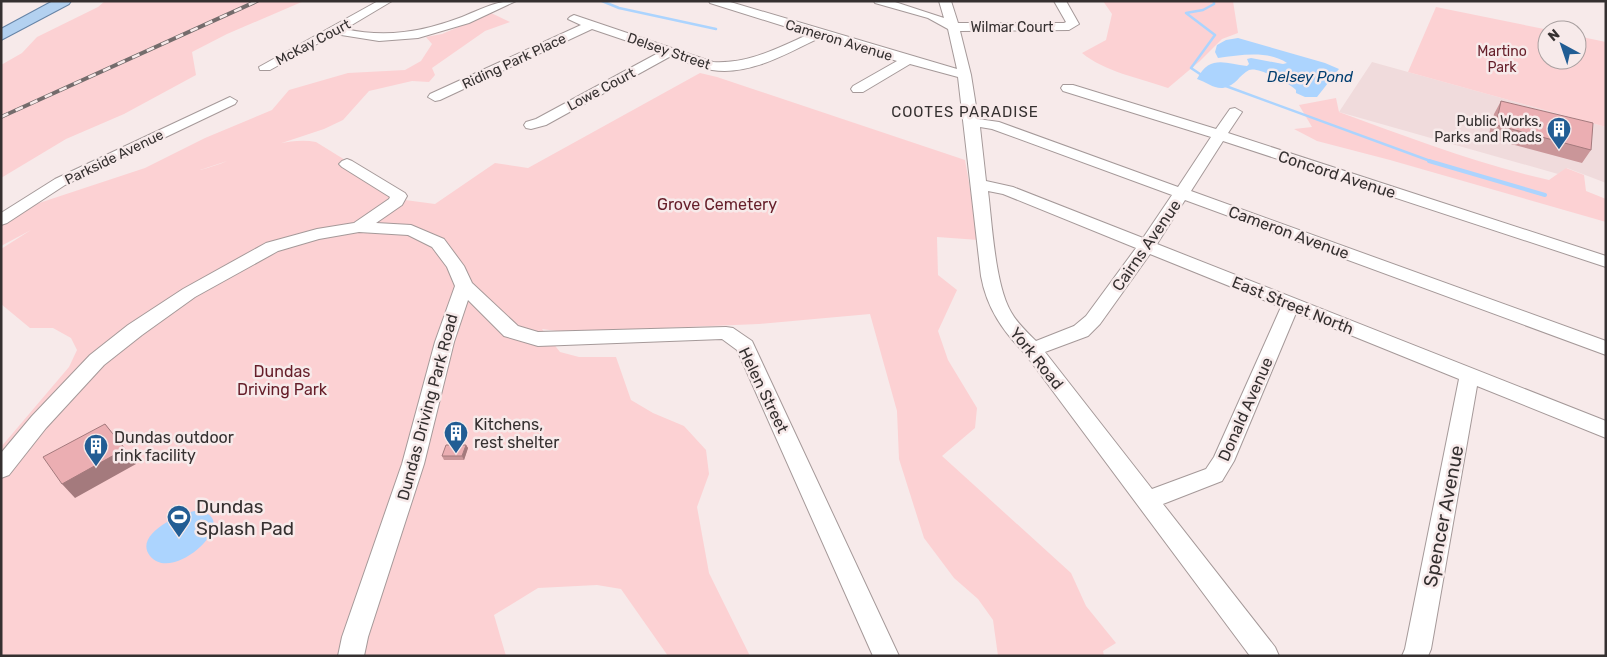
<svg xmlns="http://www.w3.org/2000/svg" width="1607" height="657" font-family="Rubik,sans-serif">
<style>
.built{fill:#f0dbdc}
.green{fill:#fcd1d3}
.water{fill:#acd4fe}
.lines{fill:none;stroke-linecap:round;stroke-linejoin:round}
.stream-far1{stroke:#acd4fe;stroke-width:2.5}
.stream{stroke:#acd4fe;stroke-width:4}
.minor-casing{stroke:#a59999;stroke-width:2}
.major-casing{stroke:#6684a6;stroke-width:2}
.minor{fill:#fff;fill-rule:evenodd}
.major{fill:#b3d1f0;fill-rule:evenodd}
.rail-casing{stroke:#746c6c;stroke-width:4}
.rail{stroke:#f7eaea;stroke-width:2.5;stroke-dasharray:8;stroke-linecap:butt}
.wall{fill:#ca9699}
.shaded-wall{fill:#a47a7d}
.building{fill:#ebaeb2;stroke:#a47a7d}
.labels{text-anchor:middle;stroke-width:5;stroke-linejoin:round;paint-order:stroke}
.far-street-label{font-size:14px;fill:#353030;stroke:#f7eaea}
.far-park-label{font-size:14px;fill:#651e29;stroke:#f7eaea}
.far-poi-label{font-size:14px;fill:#353030;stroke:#f7eaea;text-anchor:end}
.far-water-label{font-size:15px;font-style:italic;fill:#023f71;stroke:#f7eaea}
.far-neighbourhood-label{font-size:15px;letter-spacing:1px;fill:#353030;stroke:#f7eaea}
.street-label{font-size:16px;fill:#353030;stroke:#f7eaea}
.park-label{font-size:16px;fill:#651e29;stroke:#f7eaea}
.poi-label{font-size:16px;fill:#353030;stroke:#f7eaea;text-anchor:start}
.near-poi-label{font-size:19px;fill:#353030;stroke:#f7eaea;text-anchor:start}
.near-street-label{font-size:19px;fill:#353030;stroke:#f7eaea}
</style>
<rect width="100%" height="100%" fill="#f7eaea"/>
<path class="built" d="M1372 62 1606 127V183L1567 168 1558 174 1339 112Z"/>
<path class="green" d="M105 1H304L227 34 192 52 196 75 124 114 66 139 1 178V65L22 53 37 37 98 7Z
M1103 1H1233L1238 33 1222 39 1200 61 1168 88C1140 78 1105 72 1082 53L1106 40 1112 14Z
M1436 7 1549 30H1547V60H1577V36L1606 42V127L1408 72Z
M491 13 510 22 485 31 432 68 435 75 429 82 412 81 369 91 343 120 324 129 200 170C236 161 279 135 316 142L400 194 399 204 405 200 435 204 495 163 528 168 700 73 717 77 965 160 979 240 937 237 938 275 957 290 938 331 948 360 977 408 975 428 942 456 1071 573 1086 606 1116 643 1103 651 1104 656H998L993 620 978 599 954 578 924 538 899 459 897 411 870 314 759 324 565 332 542 329 560 352 579 357H616L631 400 653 413 684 426 706 450 709 474 697 507 709 573 750 656H668L621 589 597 585 538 588 494 615 506 656H1V447L69 367 77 350 71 338 53 328H30L1 304V249L31 230 1 246V225L27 207 145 168 205 138 272 110 289 90 348 73 405 70 421 61 432 44 426 37 442 34Z
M1336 98 1339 112C1408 137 1477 164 1549 180L1566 168 1584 175 1586 191 1606 199V222L1390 160 1317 141 1294 129 1312 127 1299 105Z"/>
<path class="water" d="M1238 38 1325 63 1339 69 1317 97H1305L1296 93V90C1290 84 1258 66 1249 70 1239 75 1236 86 1223 88 1214 89 1206 82 1197 79 1210 54 1226 64 1247 66L1249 64 1247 59 1251 58 1283 64 1287 63C1268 50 1240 55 1218 58L1215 52 1217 45 1226 40Z
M195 511C248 514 174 586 150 556 133 535 180 513 195 511Z"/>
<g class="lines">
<path class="stream-far1" d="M602 1 619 8 716 29
M1203 76 1191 68 1215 35 1186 13 1203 10 1214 4V1
M1223 85 1433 162"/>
<path class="stream" d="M1429 161 1545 195"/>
<defs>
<path id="minor" d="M378 1H392L345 29C386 38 423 32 462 17 482 9 494 1 516 1L469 23 418 38 379 41 335 34 270 70H260L259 67Z
M709 1H727L957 69 948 29 928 18 875 3 874 1H892L944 18 939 1H951L958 23H1064L1066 22 1054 1H1066L1079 24 1069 30 960 31 971 75 978 119 999 122 1178 187 1211 137 1063 91 1061 88 1063 85H1073L1216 129 1230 109 1235 108 1242 112 1228 133 1606 256V267L1223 141 1191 191 1606 341V355L1185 200 1157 244 1606 421V438L1477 386 1431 649 1428 656H1402L1405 649 1459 379 1296 313 1234 461 1222 481 1163 504 1275 647 1279 656H1250L1026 355C1003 331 987 309 981 276L958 77 910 64 863 92H853L851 89 853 86 897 61 821 37C788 53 750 76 712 70 698 68 684 61 671 56L546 125 531 129 526 128 524 125 526 122 536 119 660 52 592 29 440 100 435 101 428 97 430 94 581 25 568 19 570 17 574 15 713 62C749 64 778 48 809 34L710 3ZM980 127 992 129 1172 195 1143 238 1013 187 986 181ZM988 191 1003 194 1136 248 1086 316 1074 326 1036 341C1027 332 1017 323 1011 312 995 285 992 223 988 191ZM1150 254 1281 307 1214 457 1206 469 1152 489 1045 352 1088 336 1100 324Z
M230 97 237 101 235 104 65 185 7 223 1 225V213L55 179Z
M347 159 352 161 405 193 407 196 402 205 376 223 411 225 444 239 464 266 472 283 518 326 538 332 726 327 733 328 752 341 899 656H873L737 350 722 339 538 346 504 336 468 300 454 342 424 464 368 637 364 656H338L342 637 402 464 435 342 455 286 447 267 432 247 408 235 359 232 319 239 278 251 195 297 142 335 104 365 46 428 9 475 1 478V453L32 416 90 355 128 325 183 289 266 243 317 229 354 223 389 199 390 197 342 167 339 164 342 161Z"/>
<path id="major" d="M53 1H71L69 4 1 40V29Z"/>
</defs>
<use href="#minor" class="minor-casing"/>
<use href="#major" class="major-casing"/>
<use href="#minor" class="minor"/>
<use href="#major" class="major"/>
<defs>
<path id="rail" d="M1 117 257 1"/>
</defs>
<use href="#rail" class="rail-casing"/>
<use href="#rail" class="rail"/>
</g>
<path class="wall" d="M1501 101 1591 150 1582 163 1488 138 1494 114Z
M466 445 468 448 464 460H444L442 456Z"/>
<path class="shaded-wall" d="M105 424 136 464 75 498 62 484Z
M466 445 468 448 464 460 462 456Z"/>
<path class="building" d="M1501 101 1593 123 1591 150 1496 125Z
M105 424 125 449 62 484 43 457Z
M446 445H466L462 456H442Z"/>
<defs>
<symbol id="building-pin" viewBox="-11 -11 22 30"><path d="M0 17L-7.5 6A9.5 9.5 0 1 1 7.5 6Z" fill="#225d94" stroke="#f7eaea"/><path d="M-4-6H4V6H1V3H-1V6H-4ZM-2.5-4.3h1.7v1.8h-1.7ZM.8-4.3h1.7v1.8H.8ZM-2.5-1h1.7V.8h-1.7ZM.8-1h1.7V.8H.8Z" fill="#fff"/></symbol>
<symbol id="stadium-pin" viewBox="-11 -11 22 30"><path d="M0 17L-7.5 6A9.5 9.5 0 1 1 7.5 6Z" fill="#225d94" stroke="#f7eaea"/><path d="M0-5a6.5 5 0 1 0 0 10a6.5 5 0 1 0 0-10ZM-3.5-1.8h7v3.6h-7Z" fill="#fff"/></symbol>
</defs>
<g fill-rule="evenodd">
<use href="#building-pin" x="1545" y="115" width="28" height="38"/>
<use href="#building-pin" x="442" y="419" width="28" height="38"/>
<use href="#building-pin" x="82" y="432" width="28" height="38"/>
<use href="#stadium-pin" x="165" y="503" width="28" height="38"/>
</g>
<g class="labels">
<g class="far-street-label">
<text x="1012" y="32">Wilmar Court</text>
<text transform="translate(839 40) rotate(17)" y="5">Cameron Avenue</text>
<text transform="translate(313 42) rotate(-28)" y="5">McKay Court</text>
<text transform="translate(669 51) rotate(19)" y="5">Delsey Street</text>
<text transform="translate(514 61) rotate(-25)" y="5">Riding Park Place</text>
<text transform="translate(601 89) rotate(-28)" y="5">Lowe Court</text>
<text transform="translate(114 157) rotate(-26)" y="5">Parkside Avenue</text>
</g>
<g class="far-park-label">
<text x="1502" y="56">Martino<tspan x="1502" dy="16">Park</tspan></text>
</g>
<g class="far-poi-label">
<text x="1542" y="126">Public Works,<tspan x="1542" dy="16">Parks and Roads</tspan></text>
</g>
<g class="far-water-label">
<text x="1310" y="82">Delsey Pond</text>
</g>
<g class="far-neighbourhood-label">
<text x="965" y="117">COOTES PARADISE</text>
</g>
<g class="street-label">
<text transform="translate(1337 174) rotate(18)" y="6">Concord Avenue</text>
<text transform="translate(1289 232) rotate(20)" y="6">Cameron Avenue</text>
<text transform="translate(1146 245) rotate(-55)" y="6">Cairns Avenue</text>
<text transform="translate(1293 305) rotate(22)" y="6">East Street North</text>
<text transform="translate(1037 358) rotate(51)" y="6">York Road</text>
<text transform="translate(764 390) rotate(64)" y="6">Helen Street</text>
<text transform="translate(427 407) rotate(-75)" y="6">Dundas Driving Park Road</text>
<text transform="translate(1245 409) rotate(-66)" y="6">Donald Avenue</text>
</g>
<g class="park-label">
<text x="717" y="210">Grove Cemetery</text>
<text x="282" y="377">Dundas<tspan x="282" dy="18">Driving Park</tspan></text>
</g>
<g class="poi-label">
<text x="474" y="430">Kitchens,<tspan x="474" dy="18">rest shelter</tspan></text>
<text x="114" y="443">Dundas outdoor<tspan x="114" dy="18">rink facility</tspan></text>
</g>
<g class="near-poi-label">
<text x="196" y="513">Dundas<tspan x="196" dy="22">Splash Pad</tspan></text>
</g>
<g class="near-street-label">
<text transform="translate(1443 516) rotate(-79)" y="7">Spencer Avenue</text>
</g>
</g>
<rect width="1607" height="657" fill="none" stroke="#353030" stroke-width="5"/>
<g transform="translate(1562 45) rotate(320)"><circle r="24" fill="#f7eaea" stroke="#a9a0a0"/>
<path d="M0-4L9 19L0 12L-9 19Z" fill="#225d94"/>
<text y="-8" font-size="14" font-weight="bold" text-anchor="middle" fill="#353030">N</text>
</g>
</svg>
